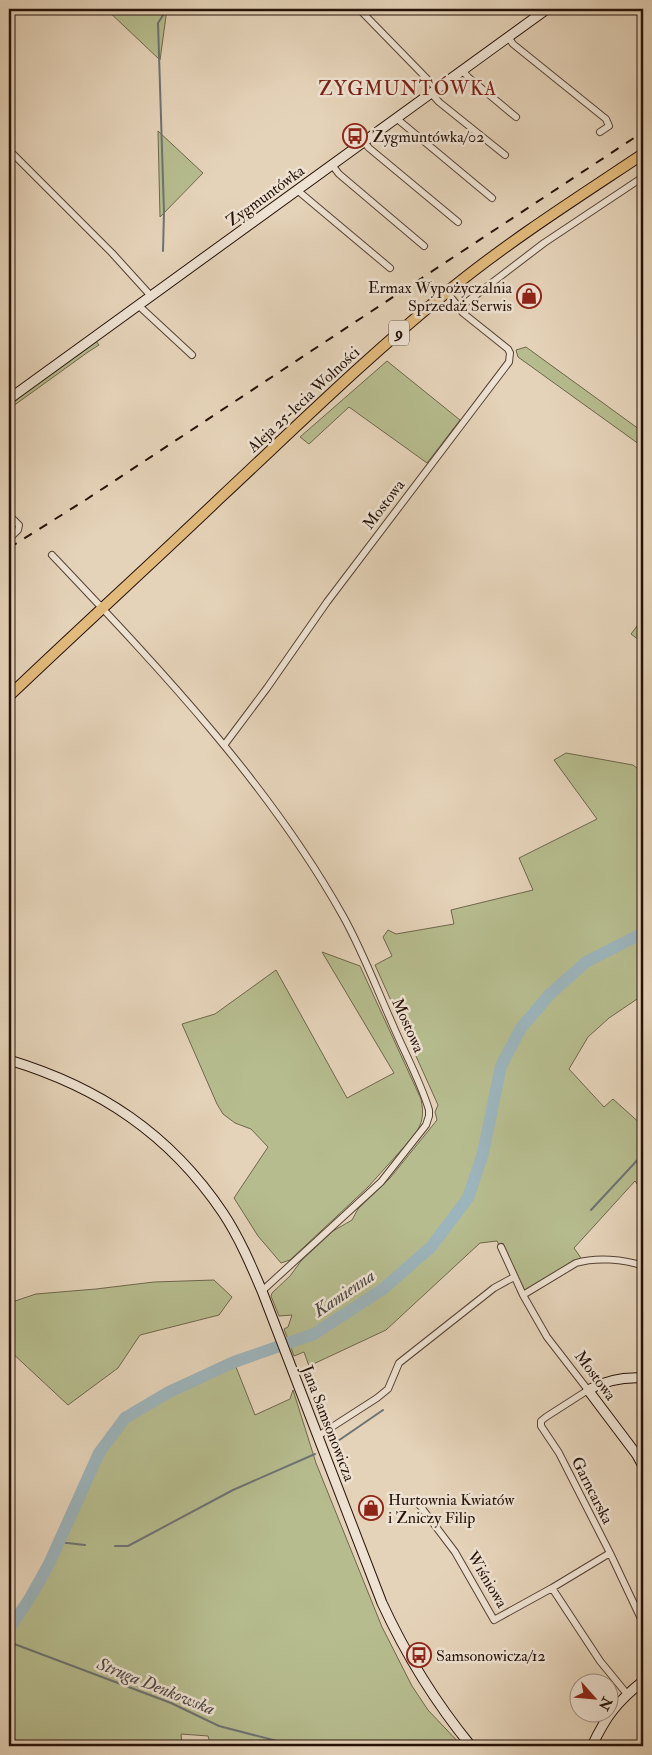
<svg xmlns="http://www.w3.org/2000/svg" width="652" height="1755" font-family="'IM FELL Double Pica',serif">
<style>
.green{fill:#b6bc8e;stroke:#6e674c}
.lines{fill:none;stroke-linecap:round;stroke-linejoin:round}
.stream{stroke:#6d7374;stroke-width:2}
.river{stroke:#9cb4bb;stroke-width:12}
.street-casing{stroke:#564235;stroke-width:8}
.secondary-casing{stroke:#261209;stroke-width:11}
.primary-casing{stroke:#261209;stroke-width:12}
.street{stroke:#eee2d2;stroke-width:6}
.secondary{stroke:#eee2d2;stroke-width:9}
.primary{stroke:#e2ba7c;stroke-width:10}
.rail{stroke:#261209;stroke-width:2;stroke-dasharray:9 9;stroke-linecap:butt}
.labels{text-anchor:middle;stroke-width:5;stroke-linejoin:round;paint-order:stroke}
.shield{fill:#eee2d2;stroke:#625045;stroke-width:1}
.shield-label{font-size:15px;font-weight:bold;fill:#261209}
.poi-label{font-size:16px;fill:#261209;stroke:#eee2d2;text-anchor:start}
.street-label{font-size:16px;fill:#261209;stroke:#eee2d2}
.water-label{font-size:18px;font-style:italic;fill:#4f4b47;stroke:#eee2d2}
.quarter-label{font-size:19px;letter-spacing:1px;fill:#7a1f14;stroke:#eee2d2}
</style>
<rect width="100%" height="100%" fill="#e5d3b9"/>
<filter id="stains"><feTurbulence type="fractalNoise" baseFrequency=".004" numOctaves="4"/><feColorMatrix values="0 0 0 0 .2 0 0 0 0 .09 0 0 0 0 .02 0 0 0 .5 -.17"/></filter>
<radialGradient id="worn" r=".72"><stop offset=".6" stop-color="#630" stop-opacity="0"/><stop offset="1" stop-color="#630" stop-opacity=".3"/></radialGradient>
<path class="green" d="M106 9H167L160 60Z
M158 131 203 173 160 217Z
M96 341 99 345 88 352 9 409V404Z
M526 347 643 432V447L518 357 516 350Z
M387 361 460 420 427 463 349 407 309 444 300 437Z
M643 618V643L631 634Z
M566 753 633 765 643 773V995L609 1018 588 1037 569 1069 604 1107 613 1099 643 1126V1192L635 1181 574 1248 583 1261 523 1295 497 1241 480 1243 386 1330 309 1366 304 1352 294 1356 284 1329 288 1327 292 1315 279 1316 271 1296 272 1293 290 1276 301 1261 333 1231 352 1220 358 1209 390 1178 437 1120 435 1112 438 1105 375 965 392 956 383 937 388 930 396 934 454 924 451 910 533 890 519 858 597 819 554 760Z
M322 952 360 966 421 1099C424 1114 423 1123 414 1136L368 1187 290 1260 281 1263 258 1236 234 1198 268 1147 251 1129 235 1123 223 1114 217 1104 182 1024 215 1014 276 970 347 1098 394 1073Z
M214 1280 232 1297 219 1315 140 1335 118 1368 68 1405 9 1350V1303L36 1294 96 1289 154 1282Z
M234 1362 255 1415 290 1399 293 1390 316 1463 382 1627 412 1686 428 1710 462 1746H211L208 1736 181 1734 182 1746H9V1629L30 1598 49 1564 99 1453 125 1418 169 1392Z"/>
<g class="lines">
<path class="stream" d="M163 251 164 212 158 23 167 9
M591 1210 643 1154
M335 1443 383 1410
M58 1542 85 1545
M115 1546H128L233 1490 315 1454
M9 1642 171 1703 219 1726 296 1746"/>
<path class="river" d="M9 1629 30 1598 49 1564 99 1453 125 1418 169 1392 234 1362 314 1334 383 1289 431 1247 468 1198 483 1153 501 1066 521 1028 550 994 586 962 643 933"/>
<defs>
<path id="street" d="M359 9 437 89
M508 37 513 44 606 119 609 126 600 132
M462 70 468 77 516 117
M431 93 439 102 505 155
M396 118 492 198
M363 141 369 148 458 222
M9 150 112 253 151 296
M332 165 339 174 424 246
M297 190 390 268
M138 305 192 355
M459 308 544 243 643 177
M9 515 19 525 18 530 9 539
M52 555C157 666 268 782 343 916 362 950 376 987 392 1023 404 1052 420 1080 429 1110V1116L426 1125 381 1182 262 1291
M225 744 267 688 327 602 509 362 510 353 508 349 463 313 447 292
M501 1247 523 1295 547 1337 588 1390 546 1417 541 1421V1426L559 1453 610 1553 643 1623
M523 1295 576 1263C596 1257 624 1259 643 1266
M318 1436 377 1398 388 1389 399 1363 494 1288 514 1277
M418 1503 455 1552 494 1620 552 1588 600 1661 627 1694
M552 1588 610 1553"/>
<path id="secondary" d="M9 399 547 9
M9 1060C99 1087 170 1134 223 1213 239 1237 251 1265 262 1291L382 1603C406 1655 435 1702 471 1746
M643 1378C623 1377 606 1380 588 1390L637 1455 643 1466
M592 1746C606 1716 617 1702 643 1681"/>
<path id="primary" d="M9 696C79 629 150 565 220 498 295 428 368 356 447 292 509 241 577 198 643 154"/>
</defs>
<use href="#street" class="street-casing"/>
<use href="#secondary" class="secondary-casing"/>
<use href="#primary" class="primary-casing"/>
<use href="#street" class="street"/>
<use href="#secondary" class="secondary"/>
<use href="#primary" class="primary"/>
<path class="rail" d="M9 548 87 499 643 132"/>
</g>
<defs>
<symbol id="bus-ring" viewBox="-11 -11 22 22"><circle r="9.5" fill="#eee2d2" stroke="#8f2418" stroke-width="1.5"/><path d="M-5-6H5V4H4V6H2V4H-2V6H-4V4H-5ZM-3.5-4V0h7V-4ZM-3.5 1.2v1.5H-2V1.2ZM2 1.2v1.5H3.5V1.2Z" fill="#8f2418"/></symbol>
<symbol id="shop-ring" viewBox="-11 -11 22 22"><circle r="9.5" fill="#eee2d2" stroke="#8f2418" stroke-width="1.5"/><path d="M-5-2.5h2.3a2.7 3.5 0 0 1 5.4 0H5L5.5 6h-11ZM-1.5-2.5h3a1.5 2.3 0 0 0-3 0Z" fill="#8f2418"/></symbol>
</defs>
<g fill-rule="evenodd">
<use href="#bus-ring" x="341" y="122" width="28" height="28"/>
<use href="#shop-ring" x="515" y="282" width="28" height="28"/>
<use href="#shop-ring" x="357" y="1494" width="28" height="28"/>
<use href="#bus-ring" x="405" y="1641" width="28" height="28"/>
</g>
<g class="labels">
<rect class="shield" x="389" y="320.5" width="20" height="25" rx="4"/>
<g class="shield-label">
<text x="399" y="338">9</text>
</g>
<g class="poi-label">
<text x="372" y="142">Zygmuntówka/02</text>
<text x="512" y="293" text-anchor="end">Ermax Wypożyczalnia<tspan x="512" dy="18">Sprzedaż Serwis</tspan></text>
<text x="388" y="1505">Hurtownia Kwiatów<tspan x="388" dy="18">i Zniczy Filip</tspan></text>
<text x="436" y="1661">Samsonowicza/12</text>
</g>
<g class="street-label">
<text transform="translate(265 195) rotate(-36)" y="6">Zygmuntówka</text>
<text transform="translate(303 399) rotate(-43)" y="6">Aleja 25-lecia Wolności</text>
<text transform="translate(383 504) rotate(-53)" y="6">Mostowa</text>
<text transform="translate(409 1025) rotate(66)" y="6">Mostowa</text>
<text transform="translate(596 1375) rotate(53)" y="6">Mostowa</text>
<text transform="translate(329 1423) rotate(69)" y="6">Jana Samsonowicza</text>
<text transform="translate(593 1490) rotate(63)" y="6">Garncarska</text>
<text transform="translate(488 1579) rotate(59)" y="6">Wiśniowa</text>
</g>
<g class="water-label">
<text transform="translate(344 1293) rotate(-34)" y="6">Kamienna</text>
<text transform="translate(156 1686) rotate(22)" y="6">Struga Denkowska</text>
</g>
<g class="quarter-label">
<text x="408" y="95">ZYGMUNTÓWKA</text>
</g>
</g>
<rect width="652" height="1755" fill="none" stroke="#e5d3b9" stroke-width="30"/>
<rect x="10" y="10" width="632" height="1735" fill="none" stroke="#261209" stroke-width="2.5"/>
<rect x="15" y="15" width="622" height="1725" fill="none" stroke="#261209"/>
<g transform="translate(594 1698) rotate(117)"><circle r="24" fill="#eee2d2" stroke="#9e8f82"/>
<path d="M0-4L9 19L0 12L-9 19Z" fill="#8f2418"/>
<text y="-8" font-size="14" font-weight="bold" text-anchor="middle" fill="#261209">N</text>
</g>
<rect width="100%" height="100%" filter="url(#stains)"/>
<rect width="100%" height="100%" fill="url(#worn)"/>
</svg>
